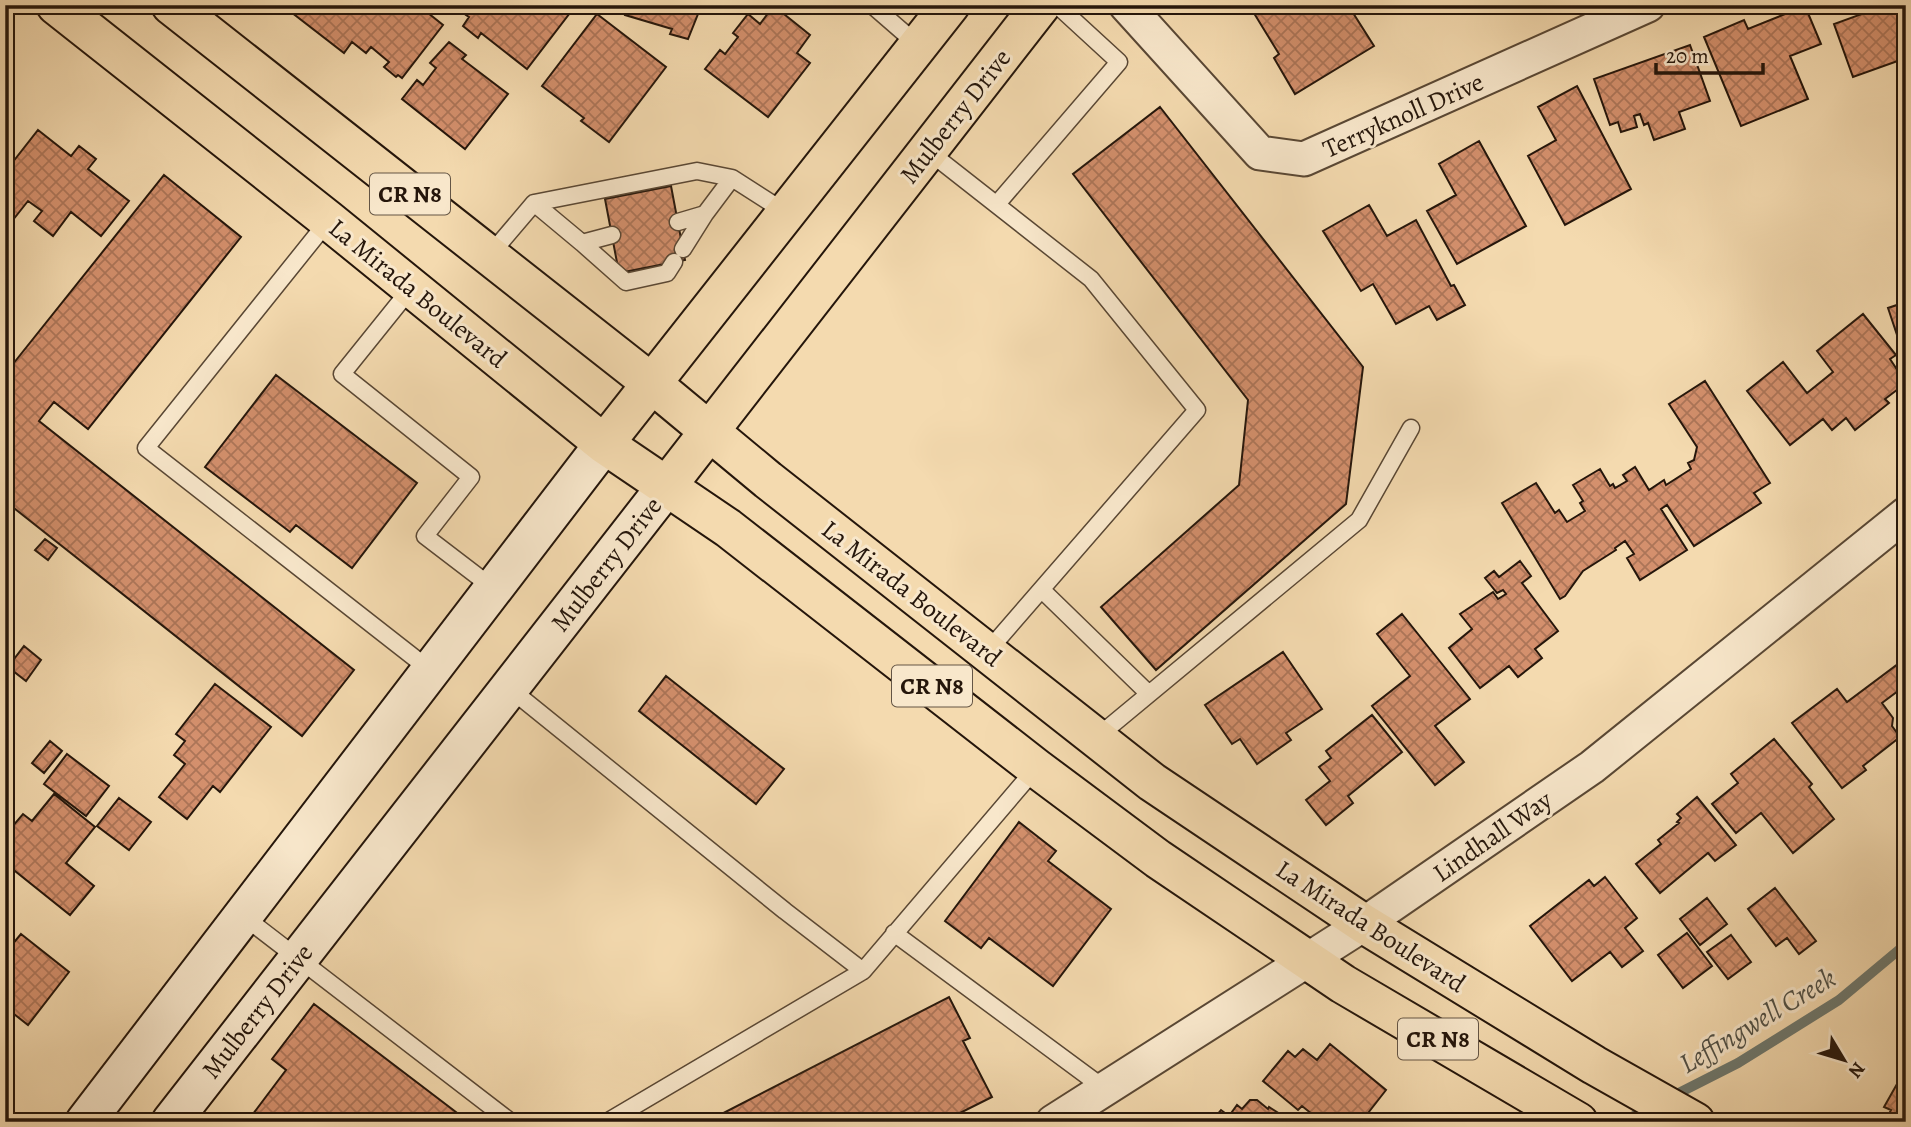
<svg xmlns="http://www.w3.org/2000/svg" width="1911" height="1127" font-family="Alegreya,serif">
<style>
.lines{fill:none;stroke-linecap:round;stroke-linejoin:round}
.stream{stroke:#6d786f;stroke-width:10}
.building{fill:url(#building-cross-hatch);stroke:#25160b;stroke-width:2}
.lane-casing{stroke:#594734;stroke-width:19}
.street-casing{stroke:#594734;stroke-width:37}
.secondary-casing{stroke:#25160b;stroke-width:42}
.primary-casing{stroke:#25160b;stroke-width:42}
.lane{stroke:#f8e7cb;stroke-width:16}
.street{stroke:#f8e7cb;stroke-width:33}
.secondary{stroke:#f8e7cb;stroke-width:38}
.primary{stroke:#f4daaf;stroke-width:38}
.labels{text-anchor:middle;stroke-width:6;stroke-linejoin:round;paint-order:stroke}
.shield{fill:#f8e7cb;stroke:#645545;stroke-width:2}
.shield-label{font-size:24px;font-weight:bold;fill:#25160b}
.street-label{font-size:26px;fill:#25160b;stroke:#f8e7cb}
.water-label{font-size:28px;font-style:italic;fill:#4f4f45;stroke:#f8e7cb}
</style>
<defs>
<pattern id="building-cross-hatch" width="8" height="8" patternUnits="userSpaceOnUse" patternTransform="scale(1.75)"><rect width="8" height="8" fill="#d4906d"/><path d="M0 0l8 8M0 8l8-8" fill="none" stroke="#ac7558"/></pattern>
</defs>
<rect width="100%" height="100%" fill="#f4daaf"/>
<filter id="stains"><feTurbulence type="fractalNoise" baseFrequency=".00286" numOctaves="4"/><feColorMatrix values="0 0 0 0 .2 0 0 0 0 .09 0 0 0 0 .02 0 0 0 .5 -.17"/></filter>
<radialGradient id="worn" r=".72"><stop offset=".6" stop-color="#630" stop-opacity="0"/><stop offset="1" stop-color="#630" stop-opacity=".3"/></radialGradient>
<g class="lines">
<path class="stream" d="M1669 1098 1738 1063 1839 1000 1906 944
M1623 1122 1651 1107"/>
</g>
<path class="building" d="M418 5 443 25 402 78 398 75 396 77 384 67 389 62 371 47 366 53 352 42 344 53 291 12 294 8 292 5Z
M474 5H576L527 69 481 33 478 38 463 26 469 17 466 15Z
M628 5H692L690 12 698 14 688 39 670 34 672 29 625 15Z
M1249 5H1348L1374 46 1295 94 1274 58 1279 54Z
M1859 5H1906V58L1853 77 1834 24 1862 14Z
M1805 6 1821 44 1790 56 1808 99 1741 126 1704 37 1744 20 1748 29Z
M772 8 777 12 779 10 810 35 797 53 810 63 768 117 705 69 720 50 725 54 738 37 733 33 748 14 760 24Z
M597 14 666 67 609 142 581 121 584 118 542 86Z
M449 42 466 55 462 59 508 94 465 149 402 99 417 80 423 85 436 68 430 63Z
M1690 45 1710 101 1679 112 1685 129 1654 140 1648 123 1644 125 1640 114 1634 116 1637 127 1621 132 1618 122 1610 125 1594 79Z
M1577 86 1631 189 1565 225 1528 156 1556 140 1538 107Z
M1160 107 1363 367 1346 504 1156 670 1101 607 1239 485 1248 400 1073 174Z
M38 130 71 156 79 146 96 159 88 169 129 201 101 236 71 212 53 236 34 221 42 211 28 201 5 230V172Z
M1479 141 1526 226 1457 264 1427 211 1456 195 1439 164Z
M164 175 241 237 88 429 54 402 39 421 354 670 302 736 5 501V374Z
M671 186 685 260 619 273 605 199Z
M1369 205 1387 236 1416 220 1451 286 1454 285 1465 305 1437 320 1429 306 1396 324 1373 284 1361 291 1323 231Z
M1906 302V362L1888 308Z
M1863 314 1896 355 1890 359 1906 383 1885 399 1889 403 1855 430 1846 418 1832 430 1823 419 1790 445 1747 391 1783 362 1807 393 1833 372 1817 351Z
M276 375 417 483 352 568 296 525 290 532 205 467Z
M1705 381 1770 483 1754 493 1761 503 1694 546 1667 505 1661 509 1687 550 1640 580 1627 558 1634 554 1625 541 1615 548 1616 550 1583 571 1565 596 1560 599 1502 503 1536 483 1555 513 1559 510 1567 522 1585 511 1580 503 1583 501 1573 485 1600 469 1610 486 1613 484 1615 488 1627 481 1623 475 1635 467 1649 490 1664 480 1666 485 1691 469 1688 463 1694 460 1697 447 1669 404Z
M45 539 57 548 48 560 35 550Z
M1520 561 1531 576 1522 583 1558 631 1535 649 1542 658 1518 677 1509 666 1480 688 1449 648 1472 629 1460 614 1493 592 1498 599 1506 594 1503 590 1497 593 1485 578 1494 571 1499 577Z
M1402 614 1470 699 1435 726 1464 762 1435 785 1372 706 1410 676 1377 634Z
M24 646 41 660 26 681 8 667Z
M1283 652 1322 709 1286 733 1291 740 1257 764 1240 739 1232 744 1205 705Z
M1898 664 1906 674V685L1882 703 1893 718 1892 726 1900 737 1863 766 1866 770 1842 788 1792 723 1837 689 1847 702Z
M666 676 784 769 756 804 639 711Z
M215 684 271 727 220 792 213 786 187 819 159 797 185 764 174 755 185 741 176 734Z
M1372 715 1402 752 1348 796 1353 803 1326 825 1306 800 1330 781 1319 767 1331 758 1326 751Z
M1774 739 1812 784 1809 787 1834 819 1793 853 1761 813 1736 833 1712 804 1738 783 1731 774Z
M50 741 62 751 44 773 32 763Z
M67 754 109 786 86 816 44 784Z
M54 794 95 827 66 863 94 886 70 915 5 863V835L23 814 32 821Z
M1697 797 1736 845 1715 861 1708 853 1660 893 1636 864 1661 844 1658 840 1679 823 1677 822 1681 818 1677 814Z
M119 798 151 822 129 850 97 826Z
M1019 822 1056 851 1048 861 1111 909 1053 986 989 938 981 948 945 921Z
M1605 877 1637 918 1625 928 1643 951 1622 967 1610 952 1572 981 1530 926 1589 880 1594 886Z
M1775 888 1816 941 1799 954 1787 938 1776 946 1748 909Z
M1707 898 1727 924 1700 945 1680 919Z
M1687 933 1712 966 1683 988 1658 955Z
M21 934 69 972 28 1025 5 1007V953Z
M1731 935 1751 962 1728 979 1707 952Z
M949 997 970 1038 963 1041 992 1097 942 1122H706Z
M314 1004 469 1122H247L286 1070 272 1059Z
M1330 1044 1386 1090 1361 1122H1322L1302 1106 1298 1110 1263 1081 1288 1051 1295 1057 1303 1049 1317 1060Z
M1906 1068V1122H1885L1891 1110 1884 1107Z
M1250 1100H1257L1268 1109 1269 1107 1280 1114 1278 1117 1285 1122H1211L1221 1110 1229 1116 1237 1105 1242 1109Z"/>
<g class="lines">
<defs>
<path id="lane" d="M872 5 918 45
M928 151 1091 279 1197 410 987 652
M534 203 582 243
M997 204 1119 62 1057 5
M328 221 146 448 430 670
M678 222 705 214 732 178
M612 235 582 243 626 282 667 273 674 262
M683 249 705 214
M489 256 534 203 697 171 732 178 785 212
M412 287 342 374 471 477 425 536 493 588
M1042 590 1149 694
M509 688 785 911 863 971 607 1122
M1096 738 1359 520 1411 428
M243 916 511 1122
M894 933 1105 1089
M863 971 1036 768"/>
<path id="street" d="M1126 5 1260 153 1304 159 1648 5
M1053 1122 1364 924 1592 767 1906 514"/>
<path id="secondary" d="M85 1122 604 444
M171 1122 666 487"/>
<path id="primary" d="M56 5 328 220 604 444 728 528 1036 768 1158 859 1343 984 1578 1122
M171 5 650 382 768 480 1152 782 1364 924 1594 1065 1695 1122
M604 444 950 5
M666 487 1041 5"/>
</defs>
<use href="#lane" class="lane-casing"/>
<use href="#street" class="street-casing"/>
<use href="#secondary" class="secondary-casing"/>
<use href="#primary" class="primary-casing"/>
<use href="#lane" class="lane"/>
<use href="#street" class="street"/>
<use href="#secondary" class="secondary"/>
<use href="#primary" class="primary"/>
</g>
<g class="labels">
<g class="shield">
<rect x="370" y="173.5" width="80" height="41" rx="5"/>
<rect x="892" y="665.5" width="80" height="41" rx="5"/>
<rect x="1398" y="1018.5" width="80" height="41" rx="5"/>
</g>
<g class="shield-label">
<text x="410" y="202">CR N8</text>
<text x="932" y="694">CR N8</text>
<text x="1438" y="1047">CR N8</text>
</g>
<g class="street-label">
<text transform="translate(1403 115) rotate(-24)" y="9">Terryknoll Drive</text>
<text transform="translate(955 116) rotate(-52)" y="9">Mulberry Drive</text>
<text transform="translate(418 293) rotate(39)" y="9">La Mirada Boulevard</text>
<text transform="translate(606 564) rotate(-52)" y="9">Mulberry Drive</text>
<text transform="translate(912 593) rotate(38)" y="9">La Mirada Boulevard</text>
<text transform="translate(1492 836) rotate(-35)" y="9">Lindhall Way</text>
<text transform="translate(1371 926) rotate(33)" y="9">La Mirada Boulevard</text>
<text transform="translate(257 1011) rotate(-52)" y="9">Mulberry Drive</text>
</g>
<g class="water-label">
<text transform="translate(1757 1020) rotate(-31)" y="10">Leffingwell Creek</text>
</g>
</g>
<rect width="1911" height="1127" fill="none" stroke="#f4daaf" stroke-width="28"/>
<rect x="7" y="7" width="1897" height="1113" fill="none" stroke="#25160b" stroke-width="3.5"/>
<rect x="14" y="14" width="1883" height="1099" fill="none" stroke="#25160b" stroke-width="2"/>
<g transform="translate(1844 1060) rotate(128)" stroke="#f8e7cb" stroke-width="5" paint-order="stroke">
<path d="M0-5L12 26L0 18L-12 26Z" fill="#25160b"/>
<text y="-10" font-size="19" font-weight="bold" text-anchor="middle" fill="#25160b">N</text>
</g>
<path d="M1656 63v10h107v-10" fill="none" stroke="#25160b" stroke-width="3.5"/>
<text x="1666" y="63" font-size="21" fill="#25160b" stroke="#f8e7cb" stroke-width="5" paint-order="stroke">20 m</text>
<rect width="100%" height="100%" filter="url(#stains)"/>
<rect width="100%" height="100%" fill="url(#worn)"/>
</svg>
